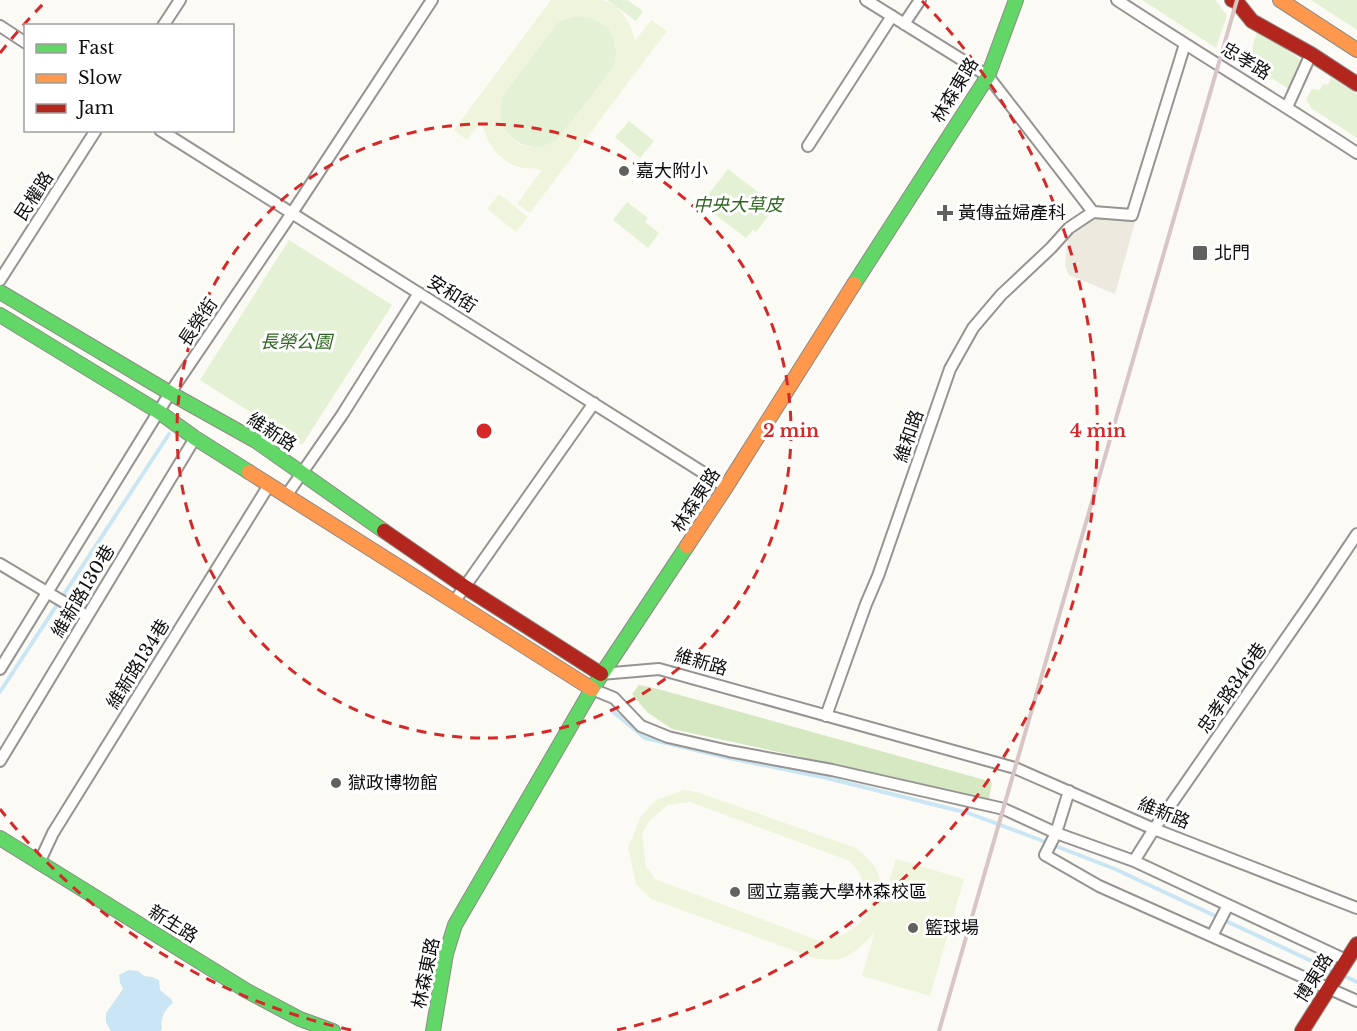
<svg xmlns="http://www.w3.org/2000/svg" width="1357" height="1031" font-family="'Libre Baskerville','Noto Sans TC',serif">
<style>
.green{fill:#e5f1d4}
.forest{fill:#d6e8c2}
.pitch{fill:#eff5dd;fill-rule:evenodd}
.plaza{fill:#ece9df}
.water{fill:#cae6f5}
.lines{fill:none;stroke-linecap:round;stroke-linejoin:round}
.stream{stroke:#cae6f5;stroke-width:4}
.street-casing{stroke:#959492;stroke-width:14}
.fast-casing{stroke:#8c8b88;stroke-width:16}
.slow-casing{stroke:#8c8b88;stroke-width:16}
.jam-casing{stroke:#8c8b88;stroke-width:16}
.street{stroke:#fffefd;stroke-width:10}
.fast{stroke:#63d668;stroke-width:14}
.slow{stroke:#ff974d;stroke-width:14}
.jam{stroke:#b3261e;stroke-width:14}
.rail{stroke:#d8c5c5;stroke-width:4}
.ring{fill:none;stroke:#d62828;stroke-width:3;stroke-dasharray:10 8}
.poi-dot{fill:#61615e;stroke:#fff;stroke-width:2}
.labels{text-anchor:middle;stroke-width:6;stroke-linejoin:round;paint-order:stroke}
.street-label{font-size:18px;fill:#0e0e0e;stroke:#fff}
.poi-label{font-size:18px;fill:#0e0e0e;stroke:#fff;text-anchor:start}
.park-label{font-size:18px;font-style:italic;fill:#2d661f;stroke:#fff}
.centre{fill:#d62828;stroke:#fff;stroke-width:3}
.ring-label{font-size:18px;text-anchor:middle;font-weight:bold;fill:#d62828;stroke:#fff;stroke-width:6;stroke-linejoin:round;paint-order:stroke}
</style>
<rect width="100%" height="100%" fill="#fcfaf4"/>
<path class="green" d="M607 0H627L643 11 636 21Z
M1142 0H1215L1227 15 1216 48Z
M1311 0H1357V30Z
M576 16C607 17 622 36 614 67L557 140C553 142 549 145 545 146 529 150 511 142 504 128 498 118 500 106 502 96L557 23 565 19Z
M1258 29 1301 60 1289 89 1249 64 1253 45Z
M1331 78 1357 94V138L1311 108 1306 99 1312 89 1320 90 1323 84 1328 85Z
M629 121 654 141 640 158 615 137Z
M728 169 770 201 773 210 756 232 753 230 746 238 701 204Z
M627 202 648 218 645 222 659 233 648 248 613 220Z
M289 240 392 305 302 445 200 380Z"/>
<path class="forest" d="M639 685 658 689 992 782 988 804 862 770 672 729 647 712 632 694Z"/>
<path class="pitch" d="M551 0H602C621 5 631 23 635 41L651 20 667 31 530 213 517 204 541 171C535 166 526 170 519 167 498 161 485 141 482 121L467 140 454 130ZM576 16C607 17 622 36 614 67L557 140C522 160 493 134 502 96L557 23 565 19Z
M499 194 528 217 516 232 487 209Z
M684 790 697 792 856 848C877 865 880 872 884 898L896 859 964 879 930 996 862 976 875 931C868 940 857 951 846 957 838 961 826 959 817 959L651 899 636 884 628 848 641 816 656 800ZM690 802 850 861 860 874 872 904C860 929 845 936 820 941L655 879 646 866 642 834 651 819 668 805Z"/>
<path class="plaza" d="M1093 212 1137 215 1115 294 1069 275 1065 265 1069 228Z"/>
<path class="water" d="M129 970 138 971 144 976 152 977 159 980 160 990 171 999 173 1003C164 1010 160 1018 162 1030L160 1031H111L106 1022V1013L123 989 120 983 119 975Z"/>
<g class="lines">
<path class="stream" d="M0 692 169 434
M611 710 645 738 729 758 827 778 968 813 1035 838 1115 869 1335 972
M1342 975 1357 982"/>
<defs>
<path id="street" d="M866 0 988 76 1093 212 1132 215 1185 44
M1117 0C1196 52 1278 101 1357 153
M904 24 920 0
M0 26 26 43
M163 26 180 0
M1287 107 1311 54
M160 130 726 487
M808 146 892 16
M0 280 96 130
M286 496 342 415 419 293
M0 564 87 616
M454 602 594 403
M0 669 170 393 292 213 432 0
M601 674 659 669 1015 768 1154 829 1357 908
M592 689 614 698 641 726 668 737 729 751 832 770 1004 809 1056 833 1134 861 1346 960
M826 716 866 604 878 576 950 369 973 328 1001 295 1051 248 1069 228 1093 212
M0 761 195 438
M1069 791 1056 833 1045 855 1099 886 1357 1001
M1134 861 1154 829 1312 601 1357 534
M39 863 53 833 269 485
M1212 936 1228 905"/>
<path id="fast" d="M854 284 988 76 1016 0
M0 292 170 393 256 441 384 531
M0 315 159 412 195 438 249 472
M0 838 247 991 300 1019 333 1031
M433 1031 446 954 455 925 592 689 687 546"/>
<path id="slow" d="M1280 0 1357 50
M249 472 592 689
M687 546 726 487 854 284"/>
<path id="jam" d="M1232 0 1236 1 1252 21 1311 54 1357 84
M384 531 465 587 601 674
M1302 1031 1357 944"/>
</defs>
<use href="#street" class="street-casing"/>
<use href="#fast" class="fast-casing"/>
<use href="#slow" class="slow-casing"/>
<use href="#jam" class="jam-casing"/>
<use href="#street" class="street"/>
<use href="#fast" class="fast"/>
<use href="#slow" class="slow"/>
<use href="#jam" class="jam"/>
<path class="rail" d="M939 1031 1237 0"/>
</g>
<g class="ring">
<circle cx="484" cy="431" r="307"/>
<path d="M351 1030A614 614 0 0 1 0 809M0 53A614 614 0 0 1 46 1M922 1A614 614 0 0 1 617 1030"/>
</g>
<g class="poi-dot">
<circle cx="624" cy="171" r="6"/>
<path d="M942 204h6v6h6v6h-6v6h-6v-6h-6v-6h6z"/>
<rect x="1192" y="245" width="16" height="16" rx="3"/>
<circle cx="336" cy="783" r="6"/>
<circle cx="735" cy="892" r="6"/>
<circle cx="913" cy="928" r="6"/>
</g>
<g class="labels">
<g class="street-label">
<text transform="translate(1246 61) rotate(31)" y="6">忠孝路</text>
<text transform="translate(955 90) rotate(-59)" y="6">林森東路</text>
<text transform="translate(34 196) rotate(-57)" y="6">民權路</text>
<text transform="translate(452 294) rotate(32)" y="6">安和街</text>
<text transform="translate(198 322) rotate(-56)" y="6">長榮街</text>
<text transform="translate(272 432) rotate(33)" y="6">維新路</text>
<text transform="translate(909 436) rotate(-71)" y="6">維和路</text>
<text transform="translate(696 500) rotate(-57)" y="6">林森東路</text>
<text transform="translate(83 591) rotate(-59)" y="6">維新路130巷</text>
<text transform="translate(701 662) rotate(16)" y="6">維新路</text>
<text transform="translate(138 664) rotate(-58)" y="6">維新路134巷</text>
<text transform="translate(1232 688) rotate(-55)" y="6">忠孝路346巷</text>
<text transform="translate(1164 813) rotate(22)" y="6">維新路</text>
<text transform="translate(173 924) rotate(32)" y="6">新生路</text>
<text transform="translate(426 973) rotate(-78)" y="6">林森東路</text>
<text transform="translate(1314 978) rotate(-58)" y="6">博東路</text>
</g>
<g class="poi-label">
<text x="636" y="177">嘉大附小</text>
<text x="958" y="219">黃傳益婦產科</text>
<text x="1214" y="259">北門</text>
<text x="348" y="789">獄政博物館</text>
<text x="747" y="898">國立嘉義大學林森校區</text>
<text x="925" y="934">籃球場</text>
</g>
<g class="park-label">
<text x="738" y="211">中央大草皮</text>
<text x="296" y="348">長榮公園</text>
</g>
</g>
<circle cx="484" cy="431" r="9" class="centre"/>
<g class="ring-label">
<text x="791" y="437">2 min</text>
<text x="1098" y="437">4 min</text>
</g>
<rect x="24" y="24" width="210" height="108" fill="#ffffff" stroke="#9f9f9f" stroke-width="1.5"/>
<rect x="36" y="44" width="30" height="9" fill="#63d668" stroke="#9f9f9f" stroke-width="1.5"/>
<text x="78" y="54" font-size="18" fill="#0e0e0e">Fast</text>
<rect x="36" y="74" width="30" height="9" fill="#ff974d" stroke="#9f9f9f" stroke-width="1.5"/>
<text x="78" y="84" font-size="18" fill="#0e0e0e">Slow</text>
<rect x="36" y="104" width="30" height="9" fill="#b3261e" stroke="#9f9f9f" stroke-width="1.5"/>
<text x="78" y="114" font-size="18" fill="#0e0e0e">Jam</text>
</svg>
